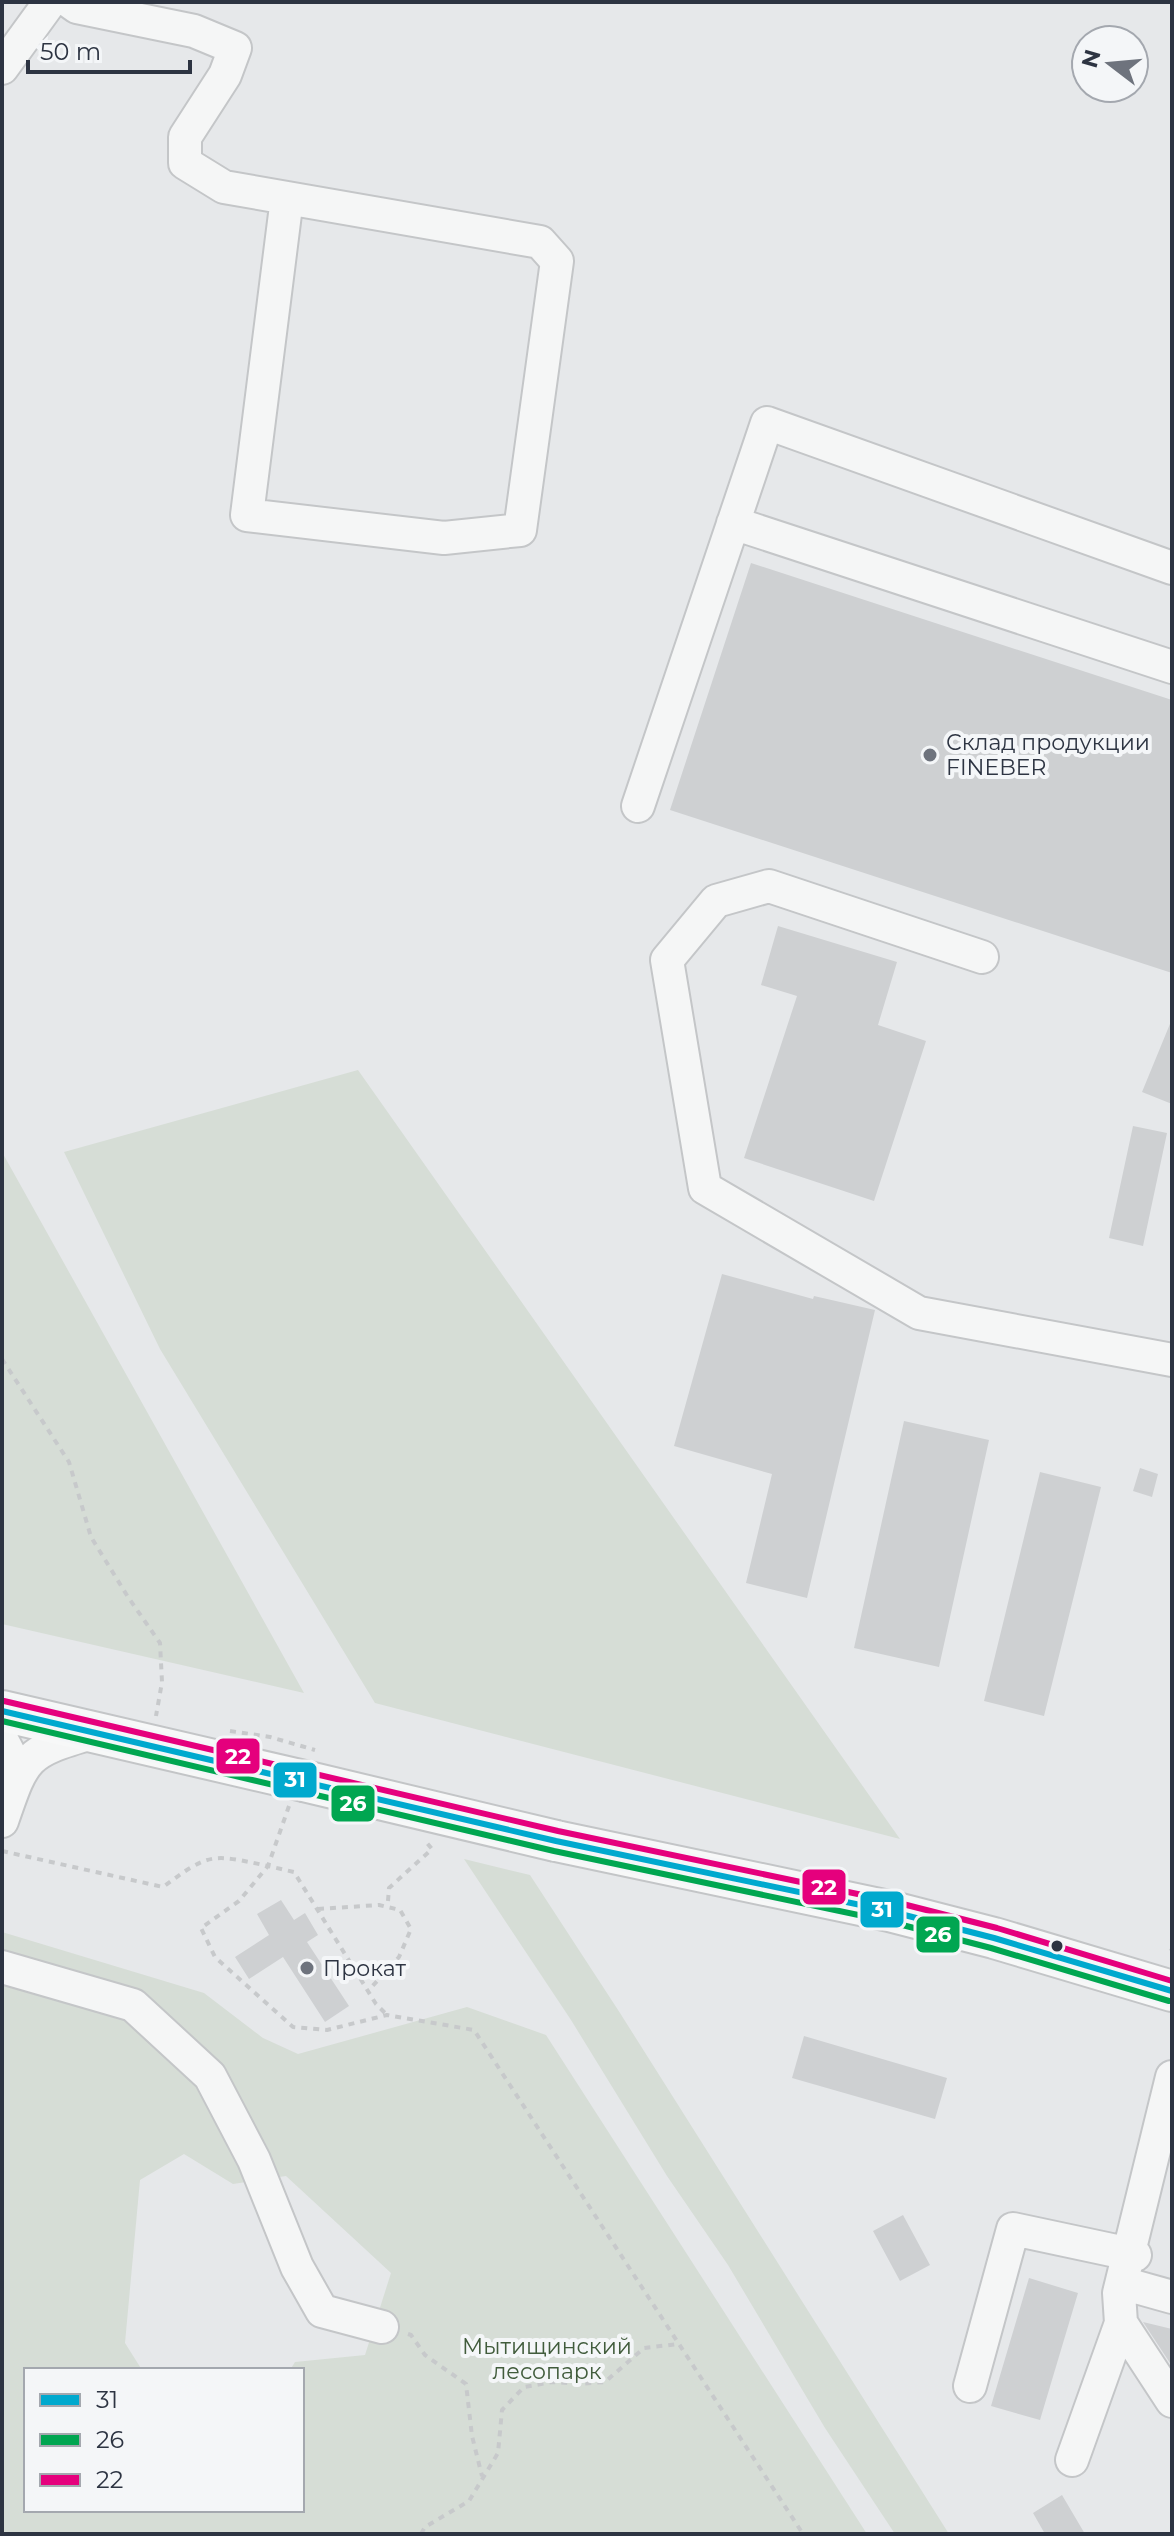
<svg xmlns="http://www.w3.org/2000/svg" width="1174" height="2536" font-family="Montserrat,sans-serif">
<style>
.green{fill:#d6ddd6;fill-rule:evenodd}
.building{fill:#ced0d2}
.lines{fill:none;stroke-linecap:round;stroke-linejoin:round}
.minor-casing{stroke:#c4c6c8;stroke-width:36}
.major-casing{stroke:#c3c5c7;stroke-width:44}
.path{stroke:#c7c9cb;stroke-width:4;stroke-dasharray:6 6;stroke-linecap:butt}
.minor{stroke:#f5f6f6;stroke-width:32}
.major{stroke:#f7f8f8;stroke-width:40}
.major-bridge-casing{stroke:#c3c5c7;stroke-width:44;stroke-linecap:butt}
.major-bridge{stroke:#f7f8f8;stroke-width:40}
.bus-1-casing{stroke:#f4f6f8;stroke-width:12}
.bus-2-casing{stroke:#f4f6f8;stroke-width:12}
.bus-3-casing{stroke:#f4f6f8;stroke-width:12}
.bus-1{stroke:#00a9ce;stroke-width:6}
.bus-2{stroke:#00a651;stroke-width:6}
.bus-3{stroke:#e5007d;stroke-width:6}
.poi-dot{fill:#6e737d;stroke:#f4f6f8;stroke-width:3}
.bus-dot{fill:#2d3442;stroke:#f4f6f8;stroke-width:3}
.labels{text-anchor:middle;stroke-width:8;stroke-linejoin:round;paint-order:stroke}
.poi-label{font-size:22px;fill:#2d3442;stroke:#f4f6f8;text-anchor:start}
.park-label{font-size:22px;fill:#415c3c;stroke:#f4f6f8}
.line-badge{stroke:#f4f6f8;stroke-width:3}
.badge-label{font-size:22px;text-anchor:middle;font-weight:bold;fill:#fff}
</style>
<rect width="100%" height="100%" fill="#e6e8ea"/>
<path class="green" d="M358 1070 900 1839 375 1703 160 1349 64 1152Z
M2 1152 304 1693 2 1624Z
M464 1859 530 1875 620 2013 949 2534H895L825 2428 728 2265 667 2176 571 2020Z
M2 1932 204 1993 263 2038 298 2054 467 2007 546 2035 867 2534H2ZM184 2154 233 2184 286 2176 391 2273 365 2355 295 2362 290 2370H302V2510H26V2370H142L125 2343 140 2180Z"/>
<path class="building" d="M751 563 1172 700V973L670 810Z
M778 926 897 962 878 1025 926 1041 874 1201 744 1158 797 996 761 985Z
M1172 1019V1104L1142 1092Z
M1133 1126 1167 1133 1143 1246 1109 1238Z
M722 1274 813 1299 814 1296 875 1310 807 1598 746 1583 772 1474 674 1446Z
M904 1421 989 1440 939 1667 854 1648Z
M1140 1468 1158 1474 1152 1497 1133 1491Z
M1040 1472 1101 1487 1044 1716 984 1701Z
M281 1900 294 1920 305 1913 318 1935 307 1942 349 2006 325 2022 283 1957 249 1979 235 1957 269 1935 257 1914Z
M804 2036 947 2078 935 2119 792 2078Z
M903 2215 930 2265 900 2281 873 2231Z
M1029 2278 1078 2293 1040 2420 991 2406Z
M1143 2322 1172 2329V2366Z
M1062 2495 1085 2534H1045L1033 2513Z"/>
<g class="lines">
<defs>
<path id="minor" d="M70 2 77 7 194 31 235 48 225 75 185 137V163L224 187 540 242 557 261 520 530 444 538 247 515 287 198
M2 68 50 2
M733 523 1172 667
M638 806 767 423 1172 568
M982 957 769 886 716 901 667 960 705 1188 919 1313 1172 1360
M2 1740 13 1761 15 1781
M2 1821C24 1757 25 1752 92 1733
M2 1967 133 2005 210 2076 254 2160 297 2267 322 2311 382 2327
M1172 2077 1119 2293 1121 2323 1172 2401
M1122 2283 1172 2297
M970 2386 1013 2229 1135 2255
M1072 2460 1121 2323"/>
<path id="major" d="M2 1711 304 1781
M556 1841 889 1911 994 1938 1172 1991"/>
</defs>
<use href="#minor" class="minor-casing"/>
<use href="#major" class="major-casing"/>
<path class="path" d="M2 1359 69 1462 91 1537 128 1597 160 1643 162 1682 156 1716
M230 1731 270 1737 315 1750
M289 1806 268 1866 294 1872 376 2004 387 2015
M2 1851 163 1887C210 1852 212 1854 268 1866L239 1901 201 1928 215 1957 293 2027 327 2030 387 2015 474 2030 803 2534
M388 1901 389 1888 432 1849 427 1843
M318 1909 379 1905 400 1910 411 1929 399 1957 368 1991
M1170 1951 1172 1950
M408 2334 411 2335 425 2355 466 2384 472 2436 482 2476
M421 2534 425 2527 469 2501 498 2453 502 2410 524 2387 553 2382 580 2384 605 2382 644 2348 678 2344"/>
<use href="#minor" class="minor"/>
<use href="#major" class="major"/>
<defs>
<path id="major-bridge" d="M304 1781 556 1841"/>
</defs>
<use href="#major-bridge" class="major-bridge-casing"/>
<use href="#major-bridge" class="major-bridge"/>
<defs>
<path id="bus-1" d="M2 1711 556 1841 889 1911 994 1938 1172 1991"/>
<path id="bus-2" d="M2 1721 554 1851 887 1921 991 1948 1169 2001"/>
<path id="bus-3" d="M4 1701 558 1831 891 1901 997 1928 1172 1981"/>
</defs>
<use href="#bus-1" class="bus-1-casing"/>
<use href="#bus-2" class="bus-2-casing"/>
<use href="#bus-3" class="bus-3-casing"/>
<use href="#bus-1" class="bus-1"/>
<use href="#bus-2" class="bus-2"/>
<use href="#bus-3" class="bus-3"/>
</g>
<g class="poi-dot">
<circle cx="930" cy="755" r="8"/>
<circle cx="307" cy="1968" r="8"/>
</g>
<circle class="bus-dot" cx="1057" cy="1946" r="7"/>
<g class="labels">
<g class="poi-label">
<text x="946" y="750">Склад продукции<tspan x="946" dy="25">FINEBER</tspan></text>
<text x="323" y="1976">Прокат</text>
</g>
<g class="park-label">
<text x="547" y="2354">Мытищинский<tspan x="547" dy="25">лесопарк</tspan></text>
</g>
</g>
<g class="line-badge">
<rect x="215" y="1737" width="46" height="38" rx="8" fill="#e5007d"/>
<rect x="272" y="1761" width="46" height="38" rx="8" fill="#00a9ce"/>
<rect x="330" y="1784" width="46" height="39" rx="8" fill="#00a651"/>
<rect x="801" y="1868" width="46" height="38" rx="8" fill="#e5007d"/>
<rect x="859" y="1890" width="46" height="39" rx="8" fill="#00a9ce"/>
<rect x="915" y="1915" width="46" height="39" rx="8" fill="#00a651"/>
</g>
<g class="badge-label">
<text x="238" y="1764">22</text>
<text x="295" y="1787">31</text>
<text x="353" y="1811">26</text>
<text x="824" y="1895">22</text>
<text x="882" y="1917">31</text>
<text x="938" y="1942">26</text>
</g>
<rect width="1174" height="2536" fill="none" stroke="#2d3442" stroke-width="8"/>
<rect x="24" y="2368" width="280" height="144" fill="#f4f6f8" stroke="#a4a8af" stroke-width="2"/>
<rect x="40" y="2394" width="40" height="12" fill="#00a9ce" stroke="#a4a8af" stroke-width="2"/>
<text x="96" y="2408" font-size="24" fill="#2d3442">31</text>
<rect x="40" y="2434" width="40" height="12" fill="#00a651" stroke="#a4a8af" stroke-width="2"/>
<text x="96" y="2448" font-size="24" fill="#2d3442">26</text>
<rect x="40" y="2474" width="40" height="12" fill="#e5007d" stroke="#a4a8af" stroke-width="2"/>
<text x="96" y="2488" font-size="24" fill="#2d3442">22</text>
<g transform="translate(1110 64) rotate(286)"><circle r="38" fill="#f4f6f8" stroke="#a4a8af" stroke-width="2"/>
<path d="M0-6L14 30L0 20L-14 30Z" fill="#6e737d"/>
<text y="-12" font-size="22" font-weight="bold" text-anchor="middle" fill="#2d3442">N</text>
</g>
<path d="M28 60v12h162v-12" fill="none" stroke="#2d3442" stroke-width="4"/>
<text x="40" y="60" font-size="24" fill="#2d3442" stroke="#f4f6f8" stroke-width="6" paint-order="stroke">50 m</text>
</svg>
